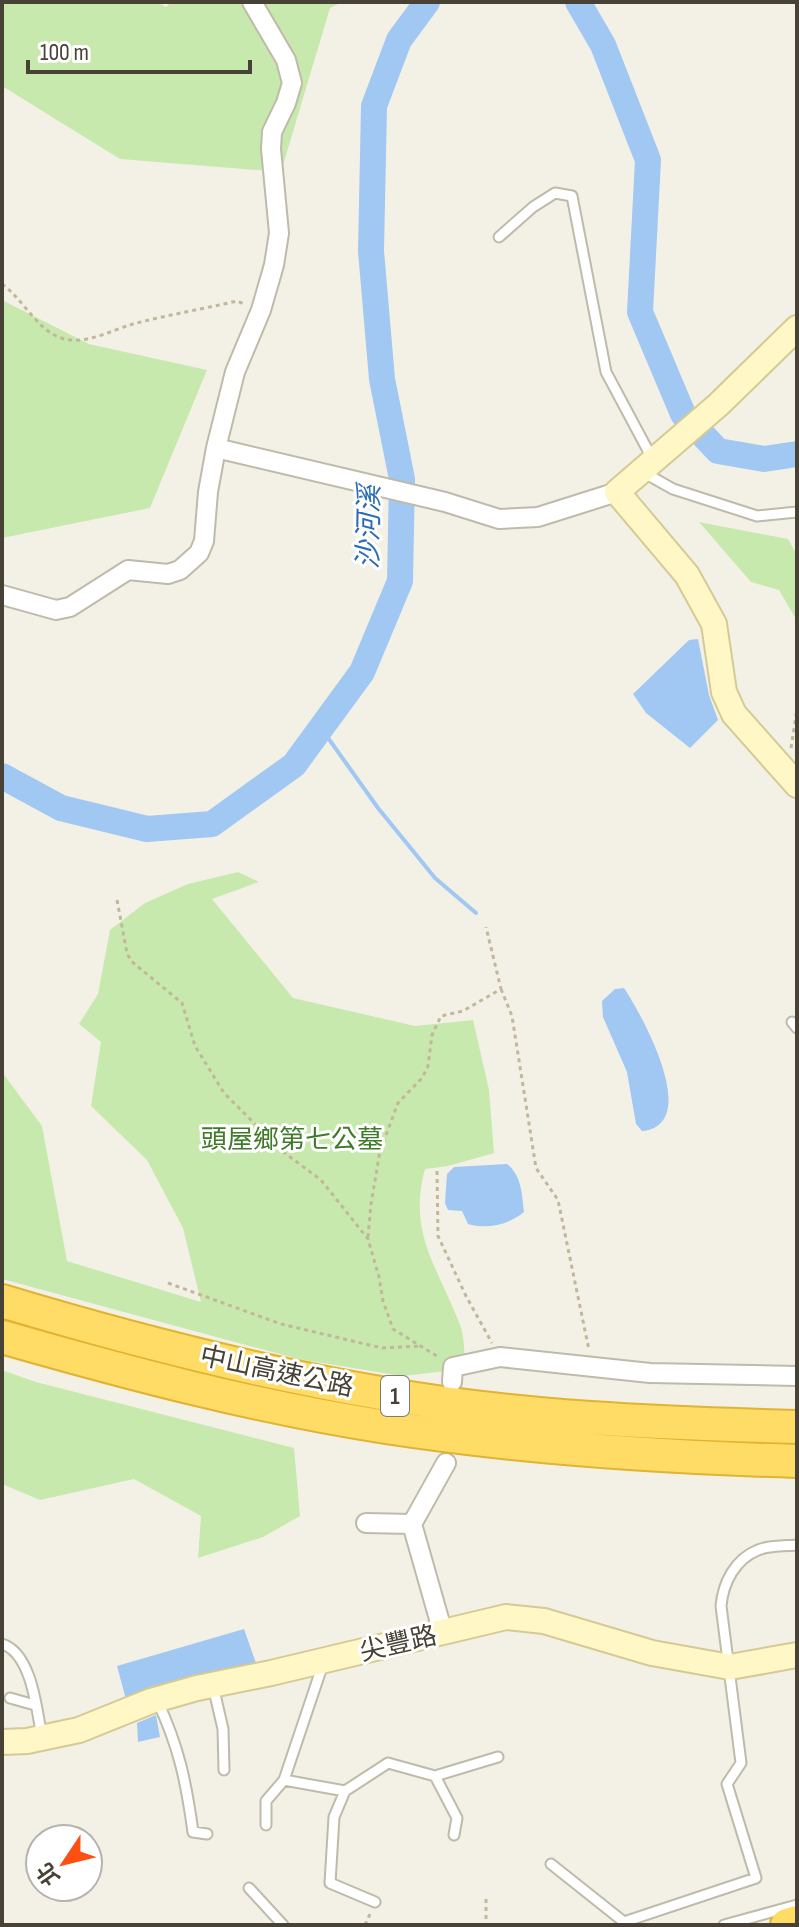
<svg xmlns="http://www.w3.org/2000/svg" width="799" height="1927" font-family="'Sofia Sans Condensed','Noto Sans TC',sans-serif">
<style>
.green{fill:#c8e9ae}
.water{fill:#a1c8f2}
.lines{fill:none;stroke-linecap:round;stroke-linejoin:round}
.stream{stroke:#a1c8f2;stroke-width:4}
.river{stroke:#a1c8f2;stroke-width:26}
.lane-casing{stroke:#bfbaa9;stroke-width:13}
.street-casing{stroke:#bfbaa9;stroke-width:22}
.secondary-casing{stroke:#d5ca95;stroke-width:28}
.highway-casing{stroke:#e0b333;stroke-width:36}
.path{stroke:#c1b79a;stroke-width:3;stroke-dasharray:4 4;stroke-linecap:butt}
.lane{stroke:#fff;stroke-width:9}
.street{stroke:#fff;stroke-width:18}
.secondary{stroke:#fff7c5;stroke-width:24}
.highway{stroke:#ffdc66;stroke-width:32}
.labels{text-anchor:middle;stroke-width:6;stroke-linejoin:round;paint-order:stroke}
.shield{fill:#fff;stroke:#7e7b72;stroke-width:2}
.shield-label{font-size:24px;font-weight:bold;fill:#474235}
.park-label{font-size:26px;fill:#3e7a27;stroke:#fff}
.street-label{font-size:26px;fill:#474235;stroke:#fff}
.water-label{font-size:28px;font-style:italic;fill:#2c6cb5;stroke:#fff}
</style>
<rect width="100%" height="100%" fill="#f3f1e6"/>
<path class="green" d="M2 2H157L166 7 171 2H342L330 8 281 172 120 159 2 86Z
M2 300 89 344 207 370 150 508 2 538Z
M699 522 788 539 797 555V621L779 590 751 582Z
M238 872 259 882 212 899 293 998 415 1026 473 1020 489 1090 494 1153 448 1166 425 1169C407 1233 439 1269 460 1325 465 1338 464 1355 465 1369L402 1376 298 1359 2 1279V1072L42 1126 67 1261 201 1302 183 1228 147 1160 91 1106 101 1042 79 1024 98 994 110 930 145 903 188 884Z
M2 1370 36 1382 294 1448 300 1516 263 1537 198 1558 201 1516 134 1479 40 1500 2 1484Z"/>
<path class="water" d="M698 639 709 695 718 720 690 748 646 713 633 694 689 640Z
M624 988C642 1015 703 1125 642 1131L636 1124 627 1072 603 1017 602 1001 615 989Z
M507 1164C522 1176 522 1195 524 1212 510 1224 487 1230 468 1224L462 1211 448 1210 445 1203 447 1174 454 1167Z
M244 1629 257 1666 127 1703 117 1666Z
M156 1715 160 1737 138 1742 137 1723Z"/>
<g class="lines">
<path class="stream" d="M321 728 378 808 435 878 476 913"/>
<path class="river" d="M578 2 603 45 648 160 640 312 683 414 718 451 764 459 797 454
M2 776 61 808 147 829 212 824 294 765 362 672 400 581 402 479 382 379 371 251 374 106 399 40 427 2"/>
<defs>
<path id="lane" d="M499 237 533 207 555 193 572 196 606 372 653 460
M641 471 673 489 757 516 797 512
M792 1022 797 1028
M2 1644C32 1653 37 1711 42 1738
M213 1686 223 1729 224 1770
M10 1698 35 1705
M157 1700C179 1747 186 1781 193 1832L207 1834
M435 1776 457 1818 454 1835
M284 1780 345 1791 388 1763 435 1776 498 1757
M345 1791 334 1817 330 1883 375 1902
M266 1825V1801L284 1780 323 1664
M551 1864 624 1922 756 1878 727 1784 741 1763 721 1606C723 1583 735 1559 758 1550 769 1545 786 1546 797 1545
M249 1888 283 1925
M724 1925 797 1905"/>
<path id="street" d="M216 448 445 502 499 519 538 517 617 492
M2 595 56 610 70 607 128 570 168 574 180 570 199 553 204 541 208 492 216 448 235 372 261 310 274 265 279 233 271 149 272 132 286 103 292 83 286 60 252 2
M452 1382 453 1367 500 1357 650 1373 797 1376
M366 1523 412 1524
M443 1633 412 1524 446 1463"/>
<path id="secondary" d="M797 328 718 405 617 492 687 575 714 624 724 692 734 714 797 785
M2 1742 27 1741 79 1730 151 1701 197 1688 271 1673 506 1617 544 1621 652 1653 730 1667 797 1655"/>
<path id="highway" d="M2 1301C128 1339 256 1372 386 1394 521 1418 660 1423 797 1427
M2 1337C128 1373 256 1407 386 1427 522 1448 660 1457 797 1461
M787 1925 797 1922"/>
</defs>
<use href="#lane" class="lane-casing"/>
<use href="#street" class="street-casing"/>
<use href="#secondary" class="secondary-casing"/>
<use href="#highway" class="highway-casing"/>
<path class="path" d="M2 284C23 299 36 329 61 338 84 346 112 330 133 324 167 315 203 309 237 301L246 305
M791 748 797 709
M117 900 127 953 131 961 182 1003 195 1046 224 1093 282 1151 321 1180 368 1239 379 1277 383 1301 393 1329 440 1358
M501 989 512 1016 536 1168 558 1200 589 1350
M437 1171 438 1236 466 1296 492 1343
M368 1237 371 1204 380 1151 398 1103 422 1078 428 1066 432 1035 441 1016 463 1011 501 989 486 927
M168 1283 281 1324 382 1348 422 1346
M486 1899V1925
M365 1925 370 1914"/>
<use href="#lane" class="lane"/>
<use href="#street" class="street"/>
<use href="#secondary" class="secondary"/>
<use href="#highway" class="highway"/>
</g>
<g class="labels">
<rect class="shield" x="381" y="1376" width="28" height="40" rx="6"/>
<g class="shield-label">
<text x="395" y="1404">1</text>
</g>
<g class="park-label">
<text x="292" y="1148">頭屋鄉第七公墓</text>
</g>
<g class="street-label">
<text transform="translate(277 1371) rotate(12)" y="9">中山高速公路</text>
<text transform="translate(398 1643) rotate(-13)" y="9">尖豐路</text>
</g>
<g class="water-label">
<text transform="translate(368 527) rotate(-89)" y="10">沙河溪</text>
</g>
</g>
<rect width="799" height="1927" fill="none" stroke="#474235" stroke-width="8"/>
<g transform="translate(64 1863) rotate(235)"><circle r="38" fill="#ffffff" stroke="#b5b3ae" stroke-width="2"/>
<path d="M0-6L14 30L0 20L-14 30Z" fill="#fe4f13"/>
<text y="-12" font-size="22" font-weight="bold" text-anchor="middle" fill="#474235">北</text>
</g>
<path d="M28 60v12h222v-12" fill="none" stroke="#474235" stroke-width="4"/>
<text x="40" y="60" font-size="24" fill="#474235" stroke="#ffffff" stroke-width="6" paint-order="stroke">100 m</text>
</svg>
